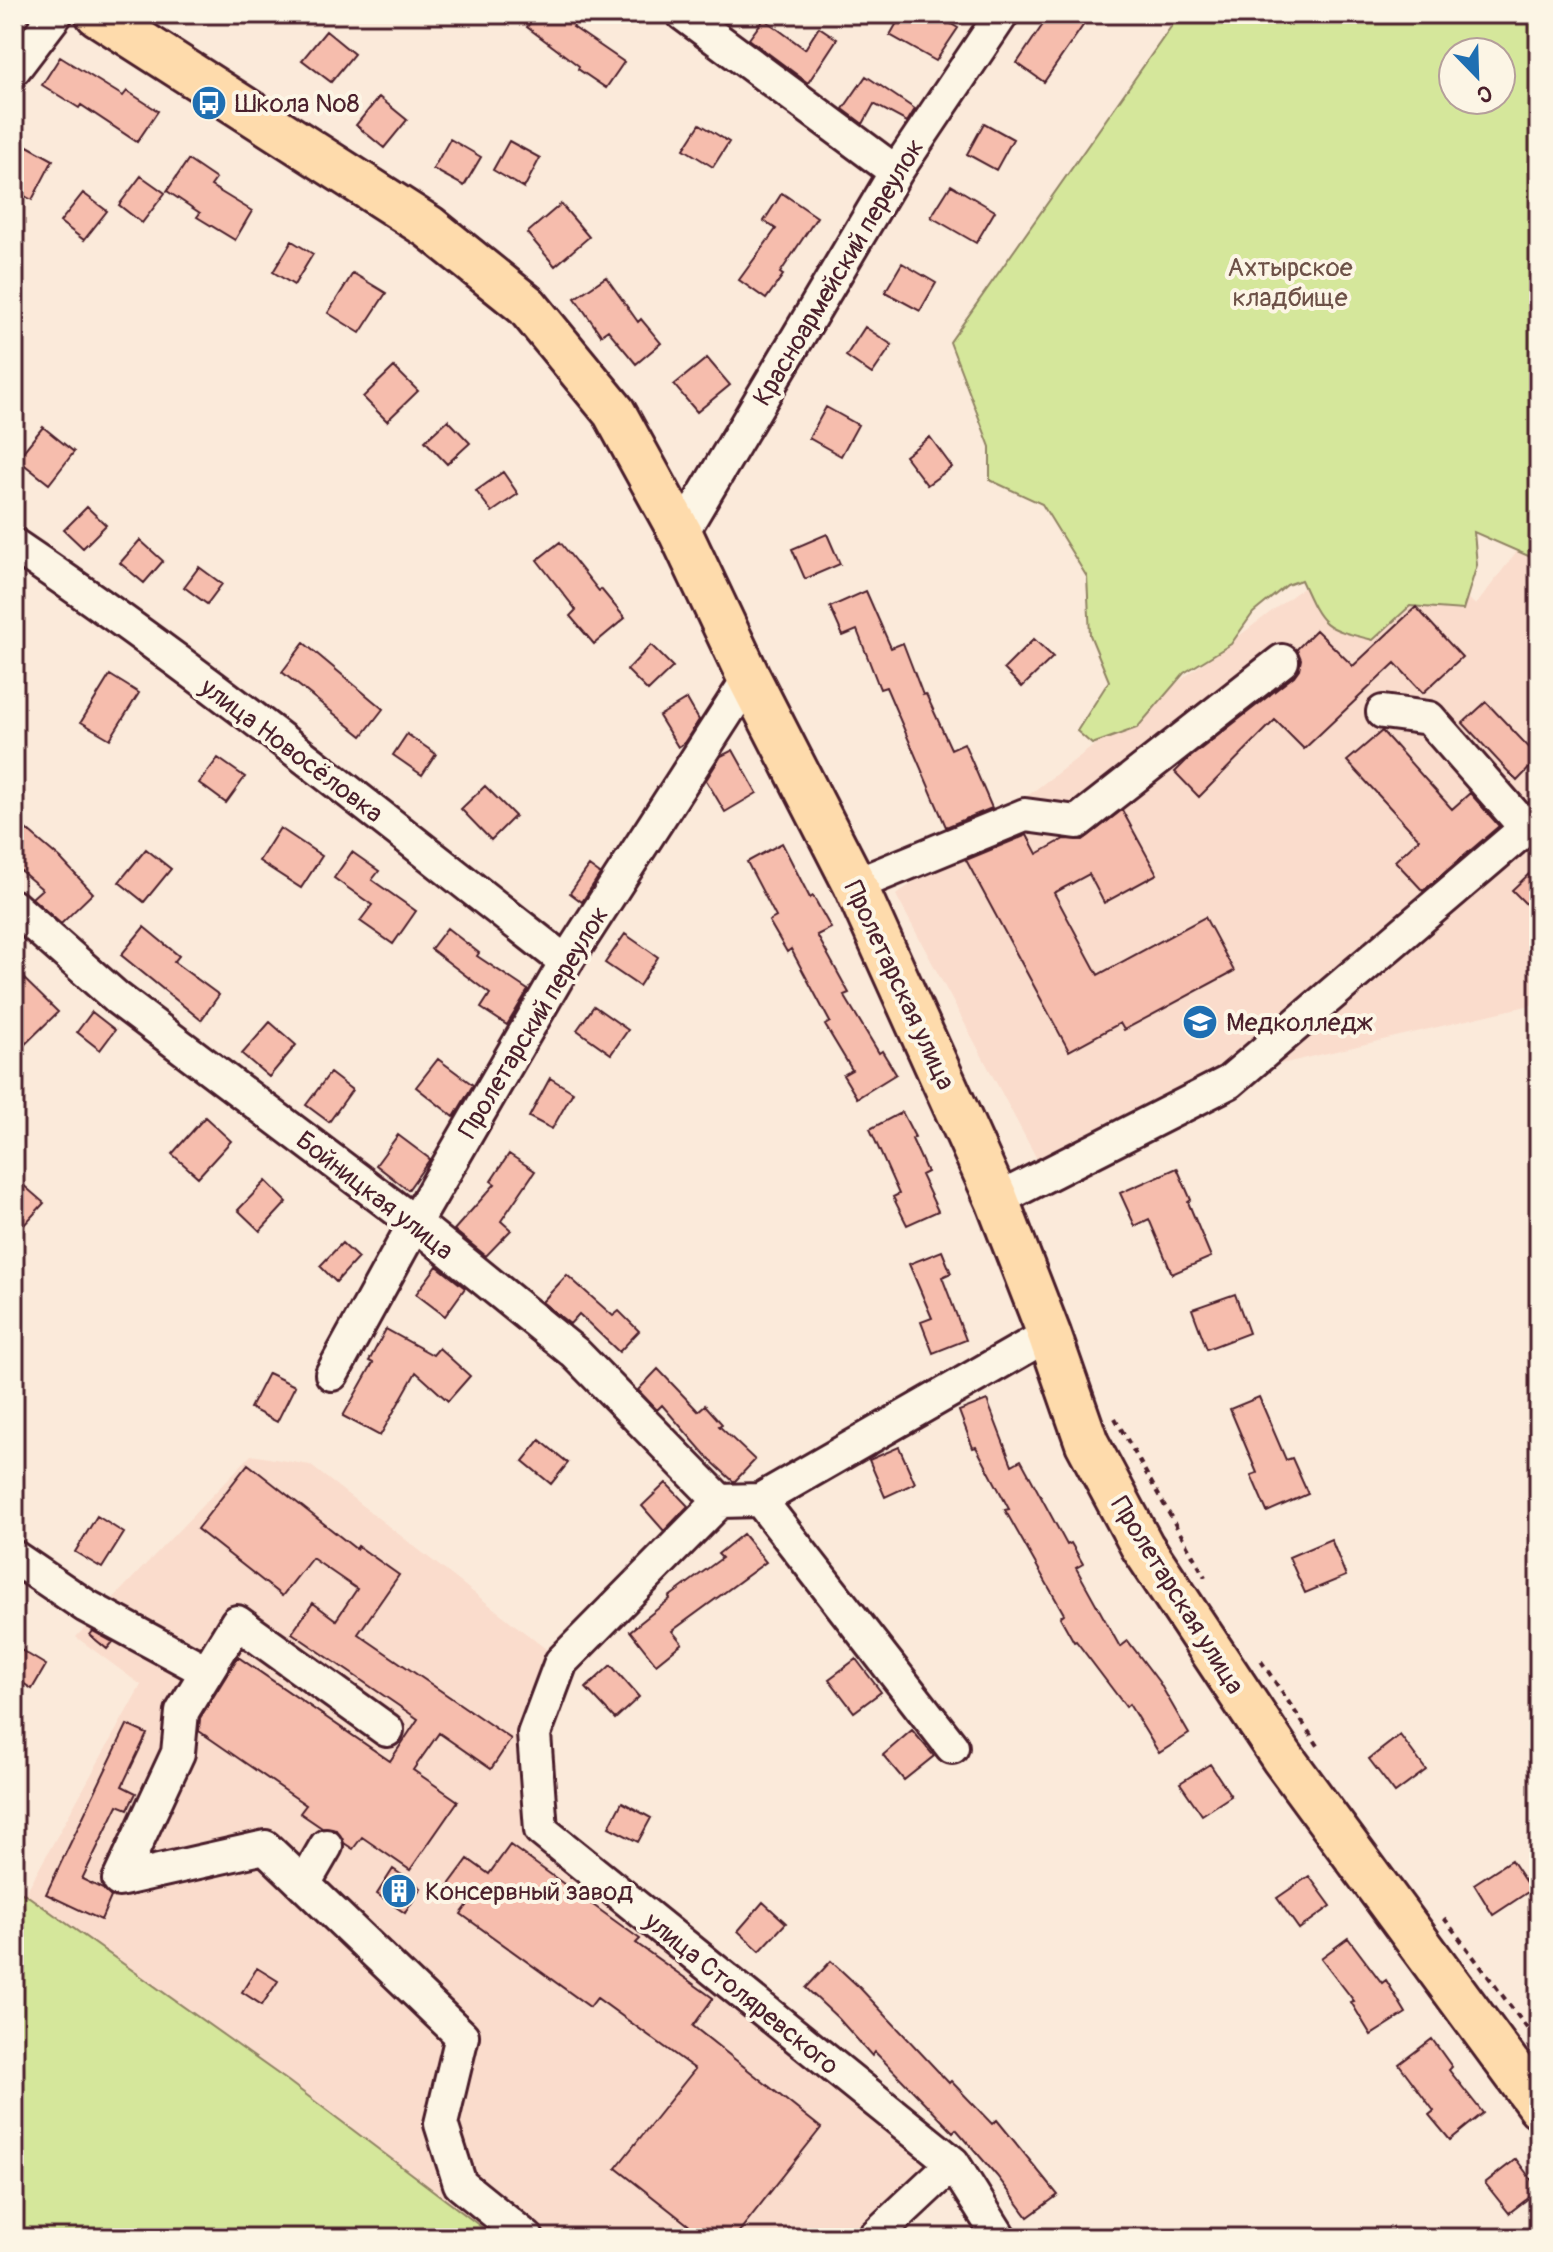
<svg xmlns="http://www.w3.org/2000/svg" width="1553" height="2252" font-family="Pangolin,sans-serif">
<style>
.built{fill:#fadccc}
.green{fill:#d5e79b;stroke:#908363;stroke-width:2;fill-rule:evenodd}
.building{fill:#f6bdad;stroke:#4a1f2b;stroke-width:2}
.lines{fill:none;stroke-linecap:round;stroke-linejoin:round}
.minor-casing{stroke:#4a1f2b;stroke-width:38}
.major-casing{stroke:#4a1f2b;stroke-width:48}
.path{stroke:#4a1f2b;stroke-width:4;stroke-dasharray:6 6;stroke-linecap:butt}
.minor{stroke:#fcf5e5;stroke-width:32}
.major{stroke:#fedbac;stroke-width:42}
.labels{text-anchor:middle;stroke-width:8;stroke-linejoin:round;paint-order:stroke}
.poi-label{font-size:26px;fill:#4a1f2b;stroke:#fcf5e5;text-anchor:start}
.park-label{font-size:26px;fill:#6d5147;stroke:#fcf5e5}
.street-label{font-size:26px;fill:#4a1f2b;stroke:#fcf5e5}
</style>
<rect width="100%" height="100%" fill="#fbeada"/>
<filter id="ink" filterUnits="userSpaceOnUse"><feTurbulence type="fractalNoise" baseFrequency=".0125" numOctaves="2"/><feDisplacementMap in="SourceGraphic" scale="16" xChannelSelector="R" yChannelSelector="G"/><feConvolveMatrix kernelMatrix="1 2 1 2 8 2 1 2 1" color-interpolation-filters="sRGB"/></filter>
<g filter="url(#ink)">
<path class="built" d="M1539 522V1003L1230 1076 1037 1159 896 895 1378 531 1476 605Z
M251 1455 310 1465 551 1653 539 1831 953 2163 865 2238H496L288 2081 25 1894 141 1685 76 1637Z"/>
<path class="green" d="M1180 14H1526L1539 21V552L1533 558 1474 532 1477 565 1463 610 1410 606 1373 640C1323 628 1322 627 1301 580L1287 585 1253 613 1231 644 1184 673 1137 728 1092 744 1077 731 1109 681 1090 635 1087 577 1042 504 990 480V447L950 342ZM1501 52V100H1453V52Z
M14 1891 25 1894 288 2081 496 2238H14Z"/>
<path class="building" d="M537 14H563L575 24 573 27 624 62 606 88 578 69 579 66 527 27Z
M902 14H934L958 28 936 61 890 35Z
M1050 14H1091L1044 82 1017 63Z
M764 19 805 49 819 27 837 39 808 83 749 39Z
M326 31 354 54 331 82 302 60Z
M60 57 123 96 127 91 158 111 137 142 81 105 79 108 42 85Z
M866 76 915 109 907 122 874 104 863 124 843 109Z
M379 97 407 120 384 148 356 125Z
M984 123 1013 139 996 170 967 154Z
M700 124 729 142 713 167 684 149Z
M450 139 481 157 464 186 433 169Z
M509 141 540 158 524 188 493 170Z
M22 143 53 160 32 200 14 190V158Z
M188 160 216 179 211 186 252 211 235 240 197 217 200 213 167 191Z
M141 176 165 193 142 223 119 205Z
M951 185 995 211 976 243 931 217Z
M83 193 107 211 84 240 60 222Z
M782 193 817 217 780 273 783 275 766 299 739 280 776 229 764 221Z
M561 204 589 237 555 266 527 233Z
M292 241 313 254 294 285 273 272Z
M902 263 936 283 920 311 885 292Z
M353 273 386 293 360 333 328 313Z
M606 277 638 322 641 319 661 343 636 364 608 330 601 335 575 298Z
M865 327 892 345 872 374 846 356Z
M707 358 730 385 697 412 674 385Z
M394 367 418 391 387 421 363 397Z
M826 407 858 425 841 456 809 438Z
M448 420 470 443 447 464 425 441Z
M43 427 74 452 49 484 17 459Z
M930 437 952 467 927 485 905 456Z
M503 472 518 494 492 512 476 491Z
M87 507 106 525 83 548 64 530Z
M827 534 840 564 805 579 792 549Z
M140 540 163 561 144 583 120 563Z
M560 542 599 591 601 589 625 618 594 644 570 616 576 610 537 560Z
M199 567 222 584 207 604 184 587Z
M866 591 891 648 903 643 923 695 926 694 951 749 964 743 992 808 946 827 886 687 880 689 857 630 843 636 830 607Z
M1416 607 1462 657 1423 693 1395 663 1304 749 1275 720 1199 797 1175 772 1188 759 1294 676 1299 669 1301 659 1297 649 1316 630 1353 666Z
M1034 639 1053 657 1022 687 1004 669Z
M304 643 383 709 362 736 282 672Z
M651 645 673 667 648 691 627 670Z
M110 675 139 693 110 739 81 722Z
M687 699 699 720 684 743 678 747 659 716Z
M1486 702 1539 758 1517 781 1463 723Z
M1382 731 1452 809 1470 793 1499 826 1423 891 1395 861 1419 839 1347 761Z
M407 734 436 754 422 775 393 755Z
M733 750 757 793 725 812 706 780 721 756Z
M218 758 245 777 226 803 199 783Z
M485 786 515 816 491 840 461 809Z
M1122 810 1157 874 1104 903 1089 874 1054 893 1098 975 1205 917 1234 971 1124 1030 1120 1023 1069 1051 966 860 1027 835 1037 854 1064 839 1083 840Z
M14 819 61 859 93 893 61 924 32 898 42 889 14 865Z
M280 828 322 856 301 888 259 861Z
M782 843 810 898 813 896 831 928 817 935 849 993 844 995 879 1053 882 1051 896 1074 857 1098 843 1075 852 1070 825 1025 830 1022 791 949 787 952 769 921 776 917 747 862Z
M146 849 171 869 144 902 119 882Z
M352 852 379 871 372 880 416 911 393 944 360 921 372 905 334 878Z
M589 866 600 874 582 902 570 893Z
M1529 874 1539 885V917L1512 890Z
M144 927 179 956 174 962 219 995 201 1020 121 955Z
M447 928 479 953 477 956 528 990 507 1025 481 1008 490 994 431 949Z
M625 934 658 957 639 986 605 963Z
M14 969 58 1012 14 1055Z
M594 1006 628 1030 611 1054 577 1030Z
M92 1012 115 1030 100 1050 77 1032Z
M270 1022 296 1045 269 1077 242 1054Z
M438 1059 473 1085 454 1117 416 1087Z
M330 1073 352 1090 329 1122 306 1105Z
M550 1078 573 1092 552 1129 529 1117Z
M902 1112 915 1137 912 1139 927 1172 921 1175 938 1211 907 1225 893 1197 899 1194 870 1129Z
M205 1117 231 1141 198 1177 172 1154Z
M398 1135 430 1159 408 1190 376 1165Z
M509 1154 535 1171 501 1221 511 1230 486 1256 454 1230 495 1184 491 1181Z
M1177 1168 1191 1200 1188 1202 1211 1257 1172 1274 1149 1219 1135 1226 1120 1193Z
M14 1177 44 1203 14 1236Z
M266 1181 287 1202 260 1231 238 1210Z
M342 1243 358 1258 336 1282 320 1266Z
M942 1251 951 1273 942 1277 966 1340 933 1353 921 1322 932 1318 909 1264Z
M437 1266 465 1288 445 1316 416 1294Z
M567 1275 613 1316 619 1311 639 1331 619 1352 579 1314 570 1324 542 1302Z
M1235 1294 1249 1333 1207 1349 1192 1309Z
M386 1329 433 1355 439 1348 470 1376 448 1401 416 1372 380 1436 343 1416 373 1363 369 1361Z
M658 1369 698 1411 705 1405 722 1424 719 1426 755 1460 734 1482 708 1458 662 1405 657 1410 638 1390Z
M268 1373 295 1386 277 1422 250 1408Z
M1259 1397 1286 1460 1292 1458 1308 1494 1267 1512 1251 1475 1257 1473 1230 1409Z
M987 1400 1012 1465 1021 1460 1067 1545 1071 1543 1083 1564 1076 1568 1120 1647 1128 1641 1159 1682 1189 1734 1159 1753 1129 1704 1126 1707 1076 1641 1074 1642 1060 1617 1064 1614 1005 1510 1009 1509 976 1447 973 1448 959 1411Z
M540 1440 568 1463 551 1484 523 1461Z
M899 1447 915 1483 885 1497 869 1460Z
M248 1464 356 1549 358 1546 399 1575 358 1634 511 1739 491 1769 439 1733 413 1770 458 1801 410 1870 362 1837 353 1849 344 1843 336 1830 322 1828 300 1813 306 1805 199 1731 200 1718 238 1657 390 1761 418 1719 292 1633 313 1603 336 1620 357 1589 312 1558 282 1596 197 1529Z
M666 1483 688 1506 664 1531 642 1506Z
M97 1516 124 1533 102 1568 75 1552Z
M743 1534 766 1562 672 1631 682 1643 656 1664 630 1631 670 1599 669 1597 722 1558 718 1554Z
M1331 1539 1346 1576 1305 1593 1289 1557Z
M93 1631 113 1642 107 1649 90 1635Z
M21 1650 46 1665 32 1689 14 1677V1662Z
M856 1659 881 1692 854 1712 829 1679Z
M611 1665 639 1697 615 1719 586 1688Z
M127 1725 147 1734 122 1786 136 1793 128 1809 118 1805 82 1879 103 1889 111 1897 101 1920 46 1894Z
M912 1730 934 1756 904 1780 883 1755Z
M1400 1735 1426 1770 1395 1793 1369 1759Z
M1210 1764 1231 1796 1202 1815 1180 1783Z
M622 1802 651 1818 638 1842 609 1827Z
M510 1845 640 1939 636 1943 713 1998 693 2026 821 2128 734 2238H705L616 2168 695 2069 597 1998 590 2007 461 1914 470 1902 448 1886 468 1859 489 1874Z
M1511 1860 1531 1890 1493 1915 1474 1884Z
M393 1869 421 1888 405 1913 377 1894Z
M1309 1876 1331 1906 1299 1929 1277 1898Z
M763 1902 786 1923 760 1951 738 1931Z
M1348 1938 1382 1983 1386 1980 1406 2013 1371 2035 1351 2002 1354 2001 1321 1958Z
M831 1961 860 1988 949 2083 951 2081 992 2124 997 2120 1058 2195 1028 2217 997 2176 956 2129 953 2132 875 2052 872 2056 839 2019 806 1988Z
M257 1968 278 1981 262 2005 242 1992Z
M1432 2039 1452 2067 1449 2070 1483 2113 1450 2140 1429 2115 1434 2111 1399 2064Z
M1516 2159 1539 2190 1509 2213 1485 2183Z"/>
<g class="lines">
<defs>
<path id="minor" d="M683 14 896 172
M14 69 56 14
M681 534 896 172 1002 14
M14 545C205 674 384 820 566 962
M1383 712 1429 718 1525 827
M855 885 1025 815 1077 822 1282 661
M14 907 117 998 415 1223 575 1353 720 1501
M997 1200 1229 1082 1539 817
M332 1374 415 1223 566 962 749 678
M760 1500 952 1747
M14 1557 86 1606 206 1671
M387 1730 237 1622 182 1712 178 1753 119 1880 265 1847 462 2036 441 2124 460 2184 527 2238
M304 1884 326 1846
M873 2238 953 2163
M1000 2238 953 2163 541 1830 534 1734 561 1662 720 1501 760 1500 1049 1334"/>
<path id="major" d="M97 14 429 227 527 306 614 412 681 534 749 678 855 885 997 1200 1049 1334 1087 1443 1142 1546 1282 1757 1539 2106"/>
</defs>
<use href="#minor" class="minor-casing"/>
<use href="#major" class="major-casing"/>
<path class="path" d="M1115 1418 1205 1577
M1261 1661 1321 1750
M1444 1918 1539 2044"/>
<use href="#minor" class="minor"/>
<use href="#major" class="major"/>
</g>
</g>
<defs>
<symbol id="bus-disc" viewBox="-11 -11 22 22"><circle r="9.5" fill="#1f6fb2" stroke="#fcf5e5"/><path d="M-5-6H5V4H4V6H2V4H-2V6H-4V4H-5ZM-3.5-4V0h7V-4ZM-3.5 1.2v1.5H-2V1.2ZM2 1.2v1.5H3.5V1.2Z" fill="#fff"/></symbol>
<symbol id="university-disc" viewBox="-11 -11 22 22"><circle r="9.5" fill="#1f6fb2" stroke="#fcf5e5"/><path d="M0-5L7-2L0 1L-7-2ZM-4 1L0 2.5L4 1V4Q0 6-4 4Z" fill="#fff"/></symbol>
<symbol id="building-disc" viewBox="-11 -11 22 22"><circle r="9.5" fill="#1f6fb2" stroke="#fcf5e5"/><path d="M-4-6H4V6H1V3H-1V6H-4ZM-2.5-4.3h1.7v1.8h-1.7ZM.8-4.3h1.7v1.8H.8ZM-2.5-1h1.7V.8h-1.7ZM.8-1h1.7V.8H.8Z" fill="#fff"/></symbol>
</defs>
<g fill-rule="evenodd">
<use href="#bus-disc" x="189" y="83" width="40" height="40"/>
<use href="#university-disc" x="1180" y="1002" width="40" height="40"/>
<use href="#building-disc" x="379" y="1871" width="40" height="40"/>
</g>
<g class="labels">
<g class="poi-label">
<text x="235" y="112">Школа №8</text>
<text x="1226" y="1031">Медколледж</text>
<text x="425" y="1900">Консервный завод</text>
</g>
<g class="park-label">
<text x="1290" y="276">Ахтырское<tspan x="1290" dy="30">кладбище</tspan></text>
</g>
<g class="street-label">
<text transform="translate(838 272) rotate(-59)" y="9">Красноармейский переулок</text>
<text transform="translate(292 750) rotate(37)" y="9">улица Новосёловка</text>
<text transform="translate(900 985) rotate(65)" y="9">Пролетарская улица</text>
<text transform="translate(533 1022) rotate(-59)" y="9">Пролетарский переулок</text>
<text transform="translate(375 1195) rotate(38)" y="9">Бойницкая улица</text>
<text transform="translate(1178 1595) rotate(58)" y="9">Пролетарская улица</text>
<text transform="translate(742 1993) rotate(39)" y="9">улица Столяревского</text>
</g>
</g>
<rect width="1553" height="2252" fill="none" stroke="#fcf5e5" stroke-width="48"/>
<rect x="24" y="24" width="1505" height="2204" fill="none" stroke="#4a1f2b" stroke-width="3" filter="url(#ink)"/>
<g transform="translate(1477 76) rotate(157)"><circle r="38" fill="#fcf5e5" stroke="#b59f9b" stroke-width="2"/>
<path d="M0-6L14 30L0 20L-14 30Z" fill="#1f6fb2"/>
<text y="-12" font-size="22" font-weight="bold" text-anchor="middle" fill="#4a1f2b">С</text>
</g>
</svg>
